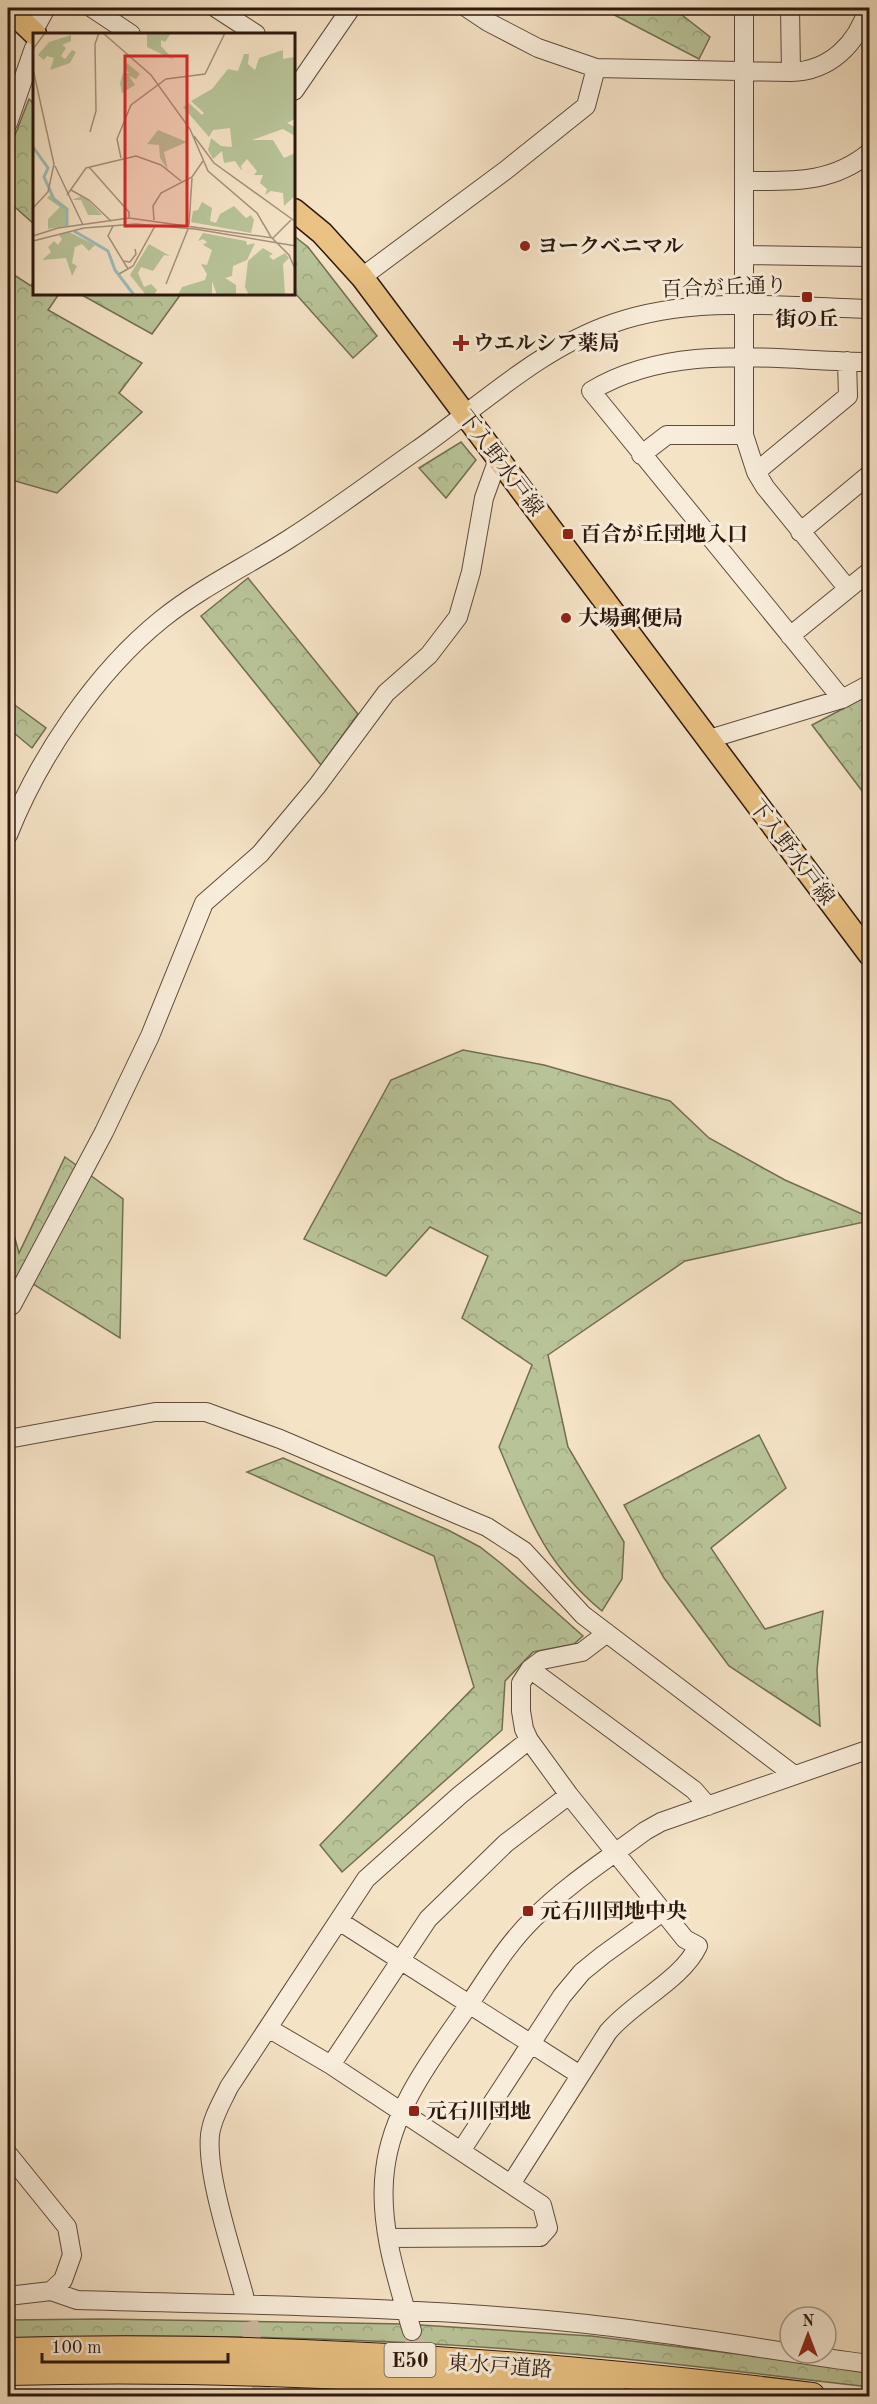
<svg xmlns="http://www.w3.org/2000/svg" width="877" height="2404" font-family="'Old Standard TT','Noto Serif JP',serif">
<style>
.forest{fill:url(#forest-crowns);stroke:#726e52;stroke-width:1.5}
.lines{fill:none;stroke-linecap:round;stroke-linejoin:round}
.minor-tunnel{stroke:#cdbaa1;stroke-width:18;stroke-dasharray:18 9;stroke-linecap:butt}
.minor-casing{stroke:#5f4b3b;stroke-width:20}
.major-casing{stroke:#2d180d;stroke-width:25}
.highway-casing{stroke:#2d180d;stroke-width:28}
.minor{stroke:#f8edda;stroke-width:18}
.major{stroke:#eac283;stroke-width:22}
.highway{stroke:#eac283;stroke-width:26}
.poi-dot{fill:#8f2418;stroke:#f8edda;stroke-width:2}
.labels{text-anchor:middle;stroke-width:6;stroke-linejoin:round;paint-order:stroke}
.shield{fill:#f8edda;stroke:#6a584a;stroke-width:1.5}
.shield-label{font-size:20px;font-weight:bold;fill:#2d180d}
.poi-label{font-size:21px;font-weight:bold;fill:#2d180d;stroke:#f8edda;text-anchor:start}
.street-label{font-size:21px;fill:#2d180d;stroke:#f8edda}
.inset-river{fill:none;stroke:#9dbdbb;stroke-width:3}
.inset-road{fill:none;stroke:#a5927c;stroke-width:1.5}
.view{fill:#d62828;fill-opacity:0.15;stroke:#d62828;stroke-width:3}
.inset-edge{fill:none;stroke:#2d180d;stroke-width:3}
</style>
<defs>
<pattern id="forest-crowns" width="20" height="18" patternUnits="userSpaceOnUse" patternTransform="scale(1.5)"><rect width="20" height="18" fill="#b8c498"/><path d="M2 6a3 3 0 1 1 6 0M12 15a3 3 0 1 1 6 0" fill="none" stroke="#9ea882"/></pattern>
</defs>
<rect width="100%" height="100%" fill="#f5e3c6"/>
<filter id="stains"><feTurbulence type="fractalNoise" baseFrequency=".00333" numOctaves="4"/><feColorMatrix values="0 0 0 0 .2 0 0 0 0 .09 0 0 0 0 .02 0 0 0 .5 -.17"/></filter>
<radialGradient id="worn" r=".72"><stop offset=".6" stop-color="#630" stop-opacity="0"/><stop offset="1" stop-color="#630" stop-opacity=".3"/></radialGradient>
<path class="forest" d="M601 8H673L710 37 699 59Z
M29 99 34 104V224L8 201V153Z
M294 236 308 247 377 336 353 358 294 292Z
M8 271 31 286 34 281V294H59L48 310 142 363 119 393 142 412 57 493 8 479Z
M80 294H181L152 334Z
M461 442 476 460 446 498 419 468Z
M248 578 358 714 321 765 201 616Z
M869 695V800L812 725Z
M8 700 46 728 32 748 8 728Z
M463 1050 544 1065 670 1101 709 1138 785 1180 869 1217V1221L685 1261 548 1355 568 1447 624 1542 622 1579 602 1611C544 1563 528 1515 499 1447L532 1365 462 1318 488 1256 430 1227 386 1276 304 1239 391 1080Z
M65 1157 123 1199 120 1338 30 1282 8 1292V1213L19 1253Z
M759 1435 786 1488 711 1548 765 1629 823 1611 817 1670 820 1726 729 1666 664 1578 624 1505Z
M283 1458 448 1530 480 1547 503 1565 583 1636 574 1644 533 1652 505 1681 502 1730 342 1872 320 1845 474 1687 434 1556 247 1472Z
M101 2319 405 2324 591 2336 869 2370V2387C781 2377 693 2365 604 2357 406 2338 207 2333 8 2338V2320Z"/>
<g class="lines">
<path class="minor-tunnel" d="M244 2295 263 2396
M412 2331 426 2396"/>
<defs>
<path id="minor" d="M92 8 131 34
M216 8 256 34
M467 8 488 22 538 48 596 68 791 72C830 71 857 44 868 8
M744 8V435L756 472 765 487 848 589
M790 8 791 72
M33 32 46 8
M294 91 351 8
M8 123 34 48
M745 181C791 181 832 184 870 152
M744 255 870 257
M362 277 506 170 586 106 596 68
M641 455 667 435H744
M756 472 848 396 847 361
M800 532 870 474
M790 636 870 571
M842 699 591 391C674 341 776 361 870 362
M709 739 842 699 870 684
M8 835C39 757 96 672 162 619 202 587 247 566 289 539 333 511 374 480 417 450 480 406 540 348 614 323 694 295 786 307 870 309
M8 1308 12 1305 104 1132 150 1036 204 903 260 854 317 786 386 693 429 655 458 617 471 572 484 498 498 459
M8 1439 155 1412H206L280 1439 456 1514 487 1527 524 1551 583 1615 794 1775
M530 1669 694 1790 708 1806
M339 1921 580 2075
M268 2028 331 2065 542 2205 548 2228 540 2237 388 2238
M331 2065 428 1919 506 1843 569 1795
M461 2151 562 1996 582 1972 603 1955 664 1911
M8 2154 67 2227 72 2255 63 2280 51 2291 8 2296
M511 2184 608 2032C633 2002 682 1980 698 1946L685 1939 569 1795 529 1740 524 1729 521 1711V1683L530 1669 542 1660 582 1652 607 1633
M51 2291 77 2300C243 2305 411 2306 577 2323 675 2333 772 2351 870 2364
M244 2295C233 2254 206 2175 210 2135 212 2118 222 2102 229 2087L366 1879 460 1795 529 1740
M412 2331C397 2280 378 2224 385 2170 392 2109 432 2058 466 2009 488 1977 506 1945 534 1918 565 1886 609 1858 645 1831L661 1822 870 1749"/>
<path id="major" d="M8 8 35 34
M294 210 322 233 362 277 870 955"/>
<path id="highway" d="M8 2351C275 2343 546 2363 812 2396
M8 2372C209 2366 414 2377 614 2396"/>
</defs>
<use href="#minor" class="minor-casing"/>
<use href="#major" class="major-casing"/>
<use href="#highway" class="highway-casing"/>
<use href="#minor" class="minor"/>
<use href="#major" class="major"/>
<use href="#highway" class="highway"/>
</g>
<g class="poi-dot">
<circle cx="525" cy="246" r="6"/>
<rect x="801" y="291" width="12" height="12" rx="3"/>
<path d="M458 334h6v6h6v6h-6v6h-6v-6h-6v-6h6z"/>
<rect x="562" y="528" width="12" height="12" rx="3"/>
<circle cx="566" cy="618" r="6"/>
<rect x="522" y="1905" width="12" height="12" rx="3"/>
<rect x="408" y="2105" width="12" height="12" rx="3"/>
</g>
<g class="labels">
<rect class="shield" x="384.5" y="2343" width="51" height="34" rx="4.5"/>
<g class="shield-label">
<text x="410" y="2367">E50</text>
</g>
<g class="poi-label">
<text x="537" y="253">ヨークベニマル</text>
<text x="807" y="326" text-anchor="middle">街の丘</text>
<text x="473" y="350">ウエルシア薬局</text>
<text x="580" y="541">百合が丘団地入口</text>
<text x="578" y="625">大場郵便局</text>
<text x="540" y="1918">元石川団地中央</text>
<text x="426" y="2118">元石川団地</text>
</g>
<g class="street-label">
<text transform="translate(724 287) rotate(-2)" y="7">百合が丘通り</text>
<text transform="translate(501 463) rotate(53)" y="7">下入野水戸線</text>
<text transform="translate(792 852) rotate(53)" y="7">下入野水戸線</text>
<text transform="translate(500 2366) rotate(4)" y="7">東水戸道路</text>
</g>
</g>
<g transform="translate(33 33)">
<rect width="262" height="262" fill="#f5e3c6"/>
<path d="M114 0H138L132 9 128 7V13L141 27 114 14ZM38 2V8L29 12 33 15 28 23 32 26 39 17 43 19 37 30 17 37 21 25 14 23 11 27 5 22 16 9ZM250 17V26L260 24 263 29 262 86 254 90 262 94V103L250 96 219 107H240L251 125 262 120 263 162 251 173 250 160 238 158 232 162 234 156 227 150 230 142H221L224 138 214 126 208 133 209 138 202 128 191 130 189 118 180 126 175 117 178 105 188 113 199 114 197 95 180 97 176 104 150 74 156 70 169 82 171 80 158 68 179 56 195 36 205 38 211 21H216L215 31 222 37 226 25ZM94 30 107 41 103 46 96 43 102 52 89 60 87 50 90 40H96L92 36ZM125 97 154 109 131 119 135 137 127 125 126 112 114 111ZM18 161 33 177V193L15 196V186L27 174 14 165ZM48 163 55 167 69 182H55L48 167H39ZM169 169 179 175 177 188 183 190 187 181 201 173 213 185 218 182 221 187 218 200 158 189 160 178 165 177ZM36 199 62 212 56 218 49 211 42 214 39 230 44 233 39 243 33 225 9 227 18 219 15 214 21 208 25 212 29 206 26 202ZM170 200 213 208 214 212 222 210 214 227 200 233 199 243 192 245 203 252V262H184L179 248V262H145L149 254 172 247 174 241 168 231 174 232 179 217 170 212 174 209 170 206 165 208ZM116 211 137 223 131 222 120 238 108 234 105 240 111 254 118 251 124 257 121 262H113L97 242ZM230 215 240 221 236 223 240 227 252 220 256 225 250 231 252 262H216L212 254 215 228Z" fill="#b8c498"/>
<path class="inset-river" d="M0 114 15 135 11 144 21 166 34 176V194M41 198 75 218 82 237 101 262"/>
<path class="inset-road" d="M70 0 118 42 157 96 175 138 224 180 238 204 256 222 263 238M0 16 12 0M0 36 21 131 15 159 0 175M57 99 63 78 62 11 66 0M161 103 181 130 263 189M88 125 84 106 98 72 133 46 172 41 192 0M22 133 50 192M56 134 96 179V185M38 157 56 167 78 188M34 162 53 135 103 123 128 132 148 148M121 187 120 173 128 160 159 144 170 128M156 192 159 145M80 193 75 203 95 236M0 203 25 195 96 185 240 205 258 187M0 208 51 195 103 191 162 196 263 213M90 228 97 229 103 221 102 216M86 241 100 233 122 193M133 251 155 196"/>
<path class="view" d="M92 23H154V193H92Z"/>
<rect width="262" height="262" class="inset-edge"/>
</g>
<rect width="877" height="2404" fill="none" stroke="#f5e3c6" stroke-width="30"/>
<rect x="9" y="9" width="859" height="2386" fill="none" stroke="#2d180d" stroke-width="3"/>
<rect x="15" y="15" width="847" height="2374" fill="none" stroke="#2d180d" stroke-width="1.5"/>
<g transform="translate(808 2335)"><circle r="28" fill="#f8edda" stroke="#a79888" stroke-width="1.5"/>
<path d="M0-4.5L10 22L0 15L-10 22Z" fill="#8f2418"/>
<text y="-9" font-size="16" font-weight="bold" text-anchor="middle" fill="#2d180d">N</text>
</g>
<path d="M42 2353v9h186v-9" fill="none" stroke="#2d180d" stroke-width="3"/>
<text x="51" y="2353" font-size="18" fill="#2d180d" stroke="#f8edda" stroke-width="4.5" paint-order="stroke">100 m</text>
<rect width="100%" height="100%" filter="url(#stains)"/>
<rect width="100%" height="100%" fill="url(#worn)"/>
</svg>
